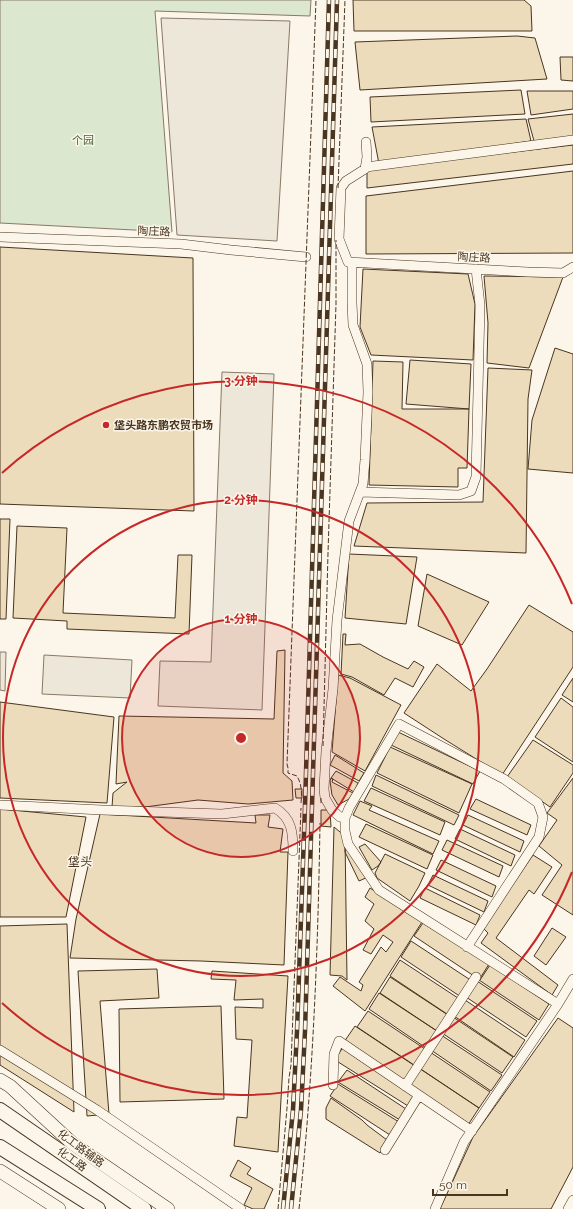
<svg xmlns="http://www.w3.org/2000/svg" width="573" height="1209" font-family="Raleway,'Noto Sans SC',sans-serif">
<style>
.green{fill:#dce7d0;stroke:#887966}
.parking{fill:#ede7d9;stroke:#887966}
.building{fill:#ecdcbc;stroke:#4a3520}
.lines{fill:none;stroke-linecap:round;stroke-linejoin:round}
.street-casing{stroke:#4a3520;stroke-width:10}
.secondary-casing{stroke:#4a3520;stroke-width:14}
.primary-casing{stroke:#4a3520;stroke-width:16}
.street{stroke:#fbf6e9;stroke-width:9}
.secondary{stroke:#fbf6e9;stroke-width:13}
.primary{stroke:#fbf6e9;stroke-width:14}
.rail-casing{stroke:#4a3520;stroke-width:4.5}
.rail{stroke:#fbf6e9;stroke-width:3;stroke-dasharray:9;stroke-linecap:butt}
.fence{stroke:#4a3520;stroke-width:1;stroke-dasharray:5 2;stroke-linecap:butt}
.ring{fill:none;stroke:#c62828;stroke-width:2}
.poi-dot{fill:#c62828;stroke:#fbf6e9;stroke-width:1.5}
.labels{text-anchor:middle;stroke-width:3;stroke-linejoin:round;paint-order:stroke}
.park-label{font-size:11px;fill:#436837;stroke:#fbf6e9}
.street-label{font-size:11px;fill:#4a3520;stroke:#fbf6e9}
.poi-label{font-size:11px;font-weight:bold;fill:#4a3520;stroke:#fbf6e9;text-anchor:start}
.neighbourhood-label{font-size:12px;fill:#4a3520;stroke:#fbf6e9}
.centre{fill:#c62828;stroke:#fbf6e9;stroke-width:2}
.ring-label{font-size:12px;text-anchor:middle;font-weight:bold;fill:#c62828;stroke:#fbf6e9;stroke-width:3;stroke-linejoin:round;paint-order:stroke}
</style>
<rect width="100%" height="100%" fill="#fbf6e9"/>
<path class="green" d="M0 0H311L310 16 155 11 172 232 0 223Z"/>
<path class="parking" d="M161 18 290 21 277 241 177 235Z
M222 372 274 374 262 710 158 706 160 661 211 662Z
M0 652H6L5 691 0 690Z
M44 655 132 660 130 698 42 694Z"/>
<path class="building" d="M353 0H524L531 6 532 31H354Z
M517 36 535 38 547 79 360 90 355 42Z
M560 57H573V81L561 80Z
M521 90 525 114 371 122 370 97Z
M527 91H573V109L531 115Z
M573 114V137L534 141 528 119Z
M526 119 531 141 379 164 372 127Z
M573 145V164L367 188V169Z
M573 171V253L366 254V196Z
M0 247 193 258 194 511 0 504Z
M363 269 468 274 475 304 473 360 371 355 360 327Z
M484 276 563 277 529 368 487 363 488 323Z
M555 348 573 354V473L528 469 532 420Z
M410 360 471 364 469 409 406 404Z
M373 361 403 362 402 409H469L467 468H458V487L369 485Z
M488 368 532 370 528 399 526 553 354 546 367 503 483 502Z
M0 519H10L6 619H0Z
M17 526 67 528 63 613 175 618 178 555H192L189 634 67 629V621L13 618Z
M349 554 417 557 406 624 345 618Z
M427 574 489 602 462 645 418 626Z
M529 605 573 632V667L502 775 444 739 404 713 437 664 471 691 487 669Z
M343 634H346L345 645 360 644 383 657 408 669 414 661 424 667 413 687 395 678 384 695 352 677 341 674Z
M285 650 283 773 292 781 293 800 248 804 198 800 145 807H112L113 793 127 782 116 784 119 716 274 719 277 651Z
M338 675 350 678 401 705 365 771 332 752Z
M573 678V702L562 695Z
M561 698 573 707V762L535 737Z
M0 702 114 717 107 803 0 798Z
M398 732 480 771 473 784 391 745Z
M533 740 573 765V773L550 807 507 777Z
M390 747 472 784 459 813 377 773Z
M335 755 364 773 359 781 330 765Z
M336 771 358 783 354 792 331 778Z
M376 775 459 815 454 825 372 786Z
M331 778 333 779 332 782 353 793 349 799 338 805 332 795 330 781Z
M573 778V915L542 895 562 865 539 846 557 820 547 813Z
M371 788 445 822 440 835 364 801Z
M295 789H302V798H296Z
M476 799 531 825 527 835 470 809Z
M360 801 372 806 369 810 439 841 433 854 353 815Z
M0 809 86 817 66 917H0Z
M321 810H330L331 827 321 826Z
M100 814 256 823 255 815H270L268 827 283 829 280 852H288L284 965 201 961 70 958 76 919Z
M468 815 524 841 520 852 463 825Z
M366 824 433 855 427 869 359 837Z
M334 827 345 836 347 980 342 976 330 975Z
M460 829 515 855 511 866 455 839Z
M345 839 368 877 359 881 345 852Z
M447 840 503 866 499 877 442 850Z
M365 844 381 862 378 866 372 870 359 847Z
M385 854 425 873 419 886 410 901 377 878 375 873Z
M533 855 552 867 534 894 529 890 496 938 558 985 552 995 481 943 488 933 483 928Z
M441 860 496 886 492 897 436 870Z
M433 875 488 901 484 912 428 885Z
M370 888 422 922 365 1011 333 986 340 977 361 991 363 985 359 982 381 947 386 952 393 942 383 935 371 954 363 950 374 929 365 921 374 904 365 897Z
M425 888 480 915 476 925 420 898Z
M423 923 490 965 480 980 414 936Z
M67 924 74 1112 0 1065V926Z
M552 928 566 937 546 965 534 956Z
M411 941 472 981 461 997 401 957Z
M400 960 461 1000 450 1016 390 976Z
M489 964 549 1004 539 1020 479 980Z
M157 969 159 998 100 1001 109 1114 87 1116 78 971Z
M212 971 288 976 278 1152 234 1146 237 1117 247 1118 252 1040 236 1039 235 1007 263 1008V999L234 1000 236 980 211 979Z
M390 977 451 1017 440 1033 380 993Z
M477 981 537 1021 526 1037 466 997Z
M379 993 440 1033 429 1050 369 1009Z
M465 1000 525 1040 514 1057 454 1016Z
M221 1006 224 1099 120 1102 119 1009Z
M368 1011 428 1051 417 1067 357 1027Z
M453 1017 513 1057 502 1073 442 1033Z
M558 1018 573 1028V1167L551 1209H440L473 1137Z
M355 1026 415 1066 404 1083 344 1042Z
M441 1035 502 1075 491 1091 431 1050Z
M343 1047 416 1094 408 1106 335 1060Z
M430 1052 490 1092 479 1108 419 1068Z
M419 1068 479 1108 468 1125 408 1084Z
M347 1070 406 1109 400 1120 338 1082Z
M338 1084 399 1122 390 1135 330 1096Z
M331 1098 362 1120 367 1125 387 1140 380 1153 326 1119V1108Z
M238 1160 251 1168 247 1174 273 1189 264 1209H253L244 1205 252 1188 230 1176Z"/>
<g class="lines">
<defs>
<path id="street" d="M366 142 367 157 365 169 346 181 341 188 339 239 348 262 528 272 563 273 573 267
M366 167 573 140
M0 237 181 244 231 250 306 257
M360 492 459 495 471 491 476 477 480 305 476 269
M0 805 102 810 222 814 275 808C292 818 293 833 293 851
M345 818 340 817 332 810 325 798 324 789 326 751 333 689 337 620 349 521 363 484 365 460 368 392 367 364 353 325 352 303V262
M467 947 539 837 543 817 538 803 504 779 399 724 349 808 345 818V831L348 844 379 890 558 1004
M0 1050 97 1110 241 1209
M333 1085 334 1054 339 1041 472 1131
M405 1086 476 977
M385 1150 419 1095
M435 1209 464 1142 558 1004 573 979
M568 1209 573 1200"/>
<path id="secondary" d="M0 1080 10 1086 73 1144 168 1209
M0 1171 59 1209"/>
<path id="primary" d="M0 1110 144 1209
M0 1147 98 1209"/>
</defs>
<use href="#street" class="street-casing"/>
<use href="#secondary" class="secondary-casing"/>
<use href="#primary" class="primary-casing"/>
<use href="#street" class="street"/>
<use href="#secondary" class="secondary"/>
<use href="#primary" class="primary"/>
<defs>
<path id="rail" d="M283 1209 293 1110 297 1031 305 806 329 0
M291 1209 301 1110 305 1031 337 0"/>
</defs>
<use href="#rail" class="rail-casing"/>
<use href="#rail" class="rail"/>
<path class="fence" d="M338 188 345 0
M323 746 328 553 336 304V240
M301 803C302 793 302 785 297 776L288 773V768L287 764 316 0
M321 803V796
M278 1209 287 1108 289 1078 291 1065 301 808
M299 1209C313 1081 318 952 320 823"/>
</g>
<circle cx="241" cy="738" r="119" fill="#c62828" fill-opacity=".12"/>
<g class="ring">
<circle cx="241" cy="738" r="119"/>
<circle cx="241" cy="738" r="238"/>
<path d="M572 872A357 357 0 0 1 2 1003M2 473A357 357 0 0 1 572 604"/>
</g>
<circle class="poi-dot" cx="106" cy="425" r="4"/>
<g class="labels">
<g class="park-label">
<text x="83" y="144">个园</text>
</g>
<g class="street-label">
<text transform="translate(154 231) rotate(2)" y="4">陶庄路</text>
<text transform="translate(474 257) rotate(3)" y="4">陶庄路</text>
<text transform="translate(81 1148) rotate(37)" y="4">化工路辅路</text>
<text transform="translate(72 1159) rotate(35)" y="4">化工路</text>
</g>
<g class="poi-label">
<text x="114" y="429">垡头路东鹏农贸市场</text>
</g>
<g class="neighbourhood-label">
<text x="80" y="866">垡头</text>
</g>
</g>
<circle cx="241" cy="738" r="6" class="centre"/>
<g class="ring-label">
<text x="241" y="385">3 分钟</text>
<text x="241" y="504">2 分钟</text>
<text x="241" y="623">1 分钟</text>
</g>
<path d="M433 1189v6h74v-6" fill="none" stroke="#4a3520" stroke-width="2"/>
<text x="439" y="1189" font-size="12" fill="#4a3520" stroke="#fbf6e9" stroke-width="3" paint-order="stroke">50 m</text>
</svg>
